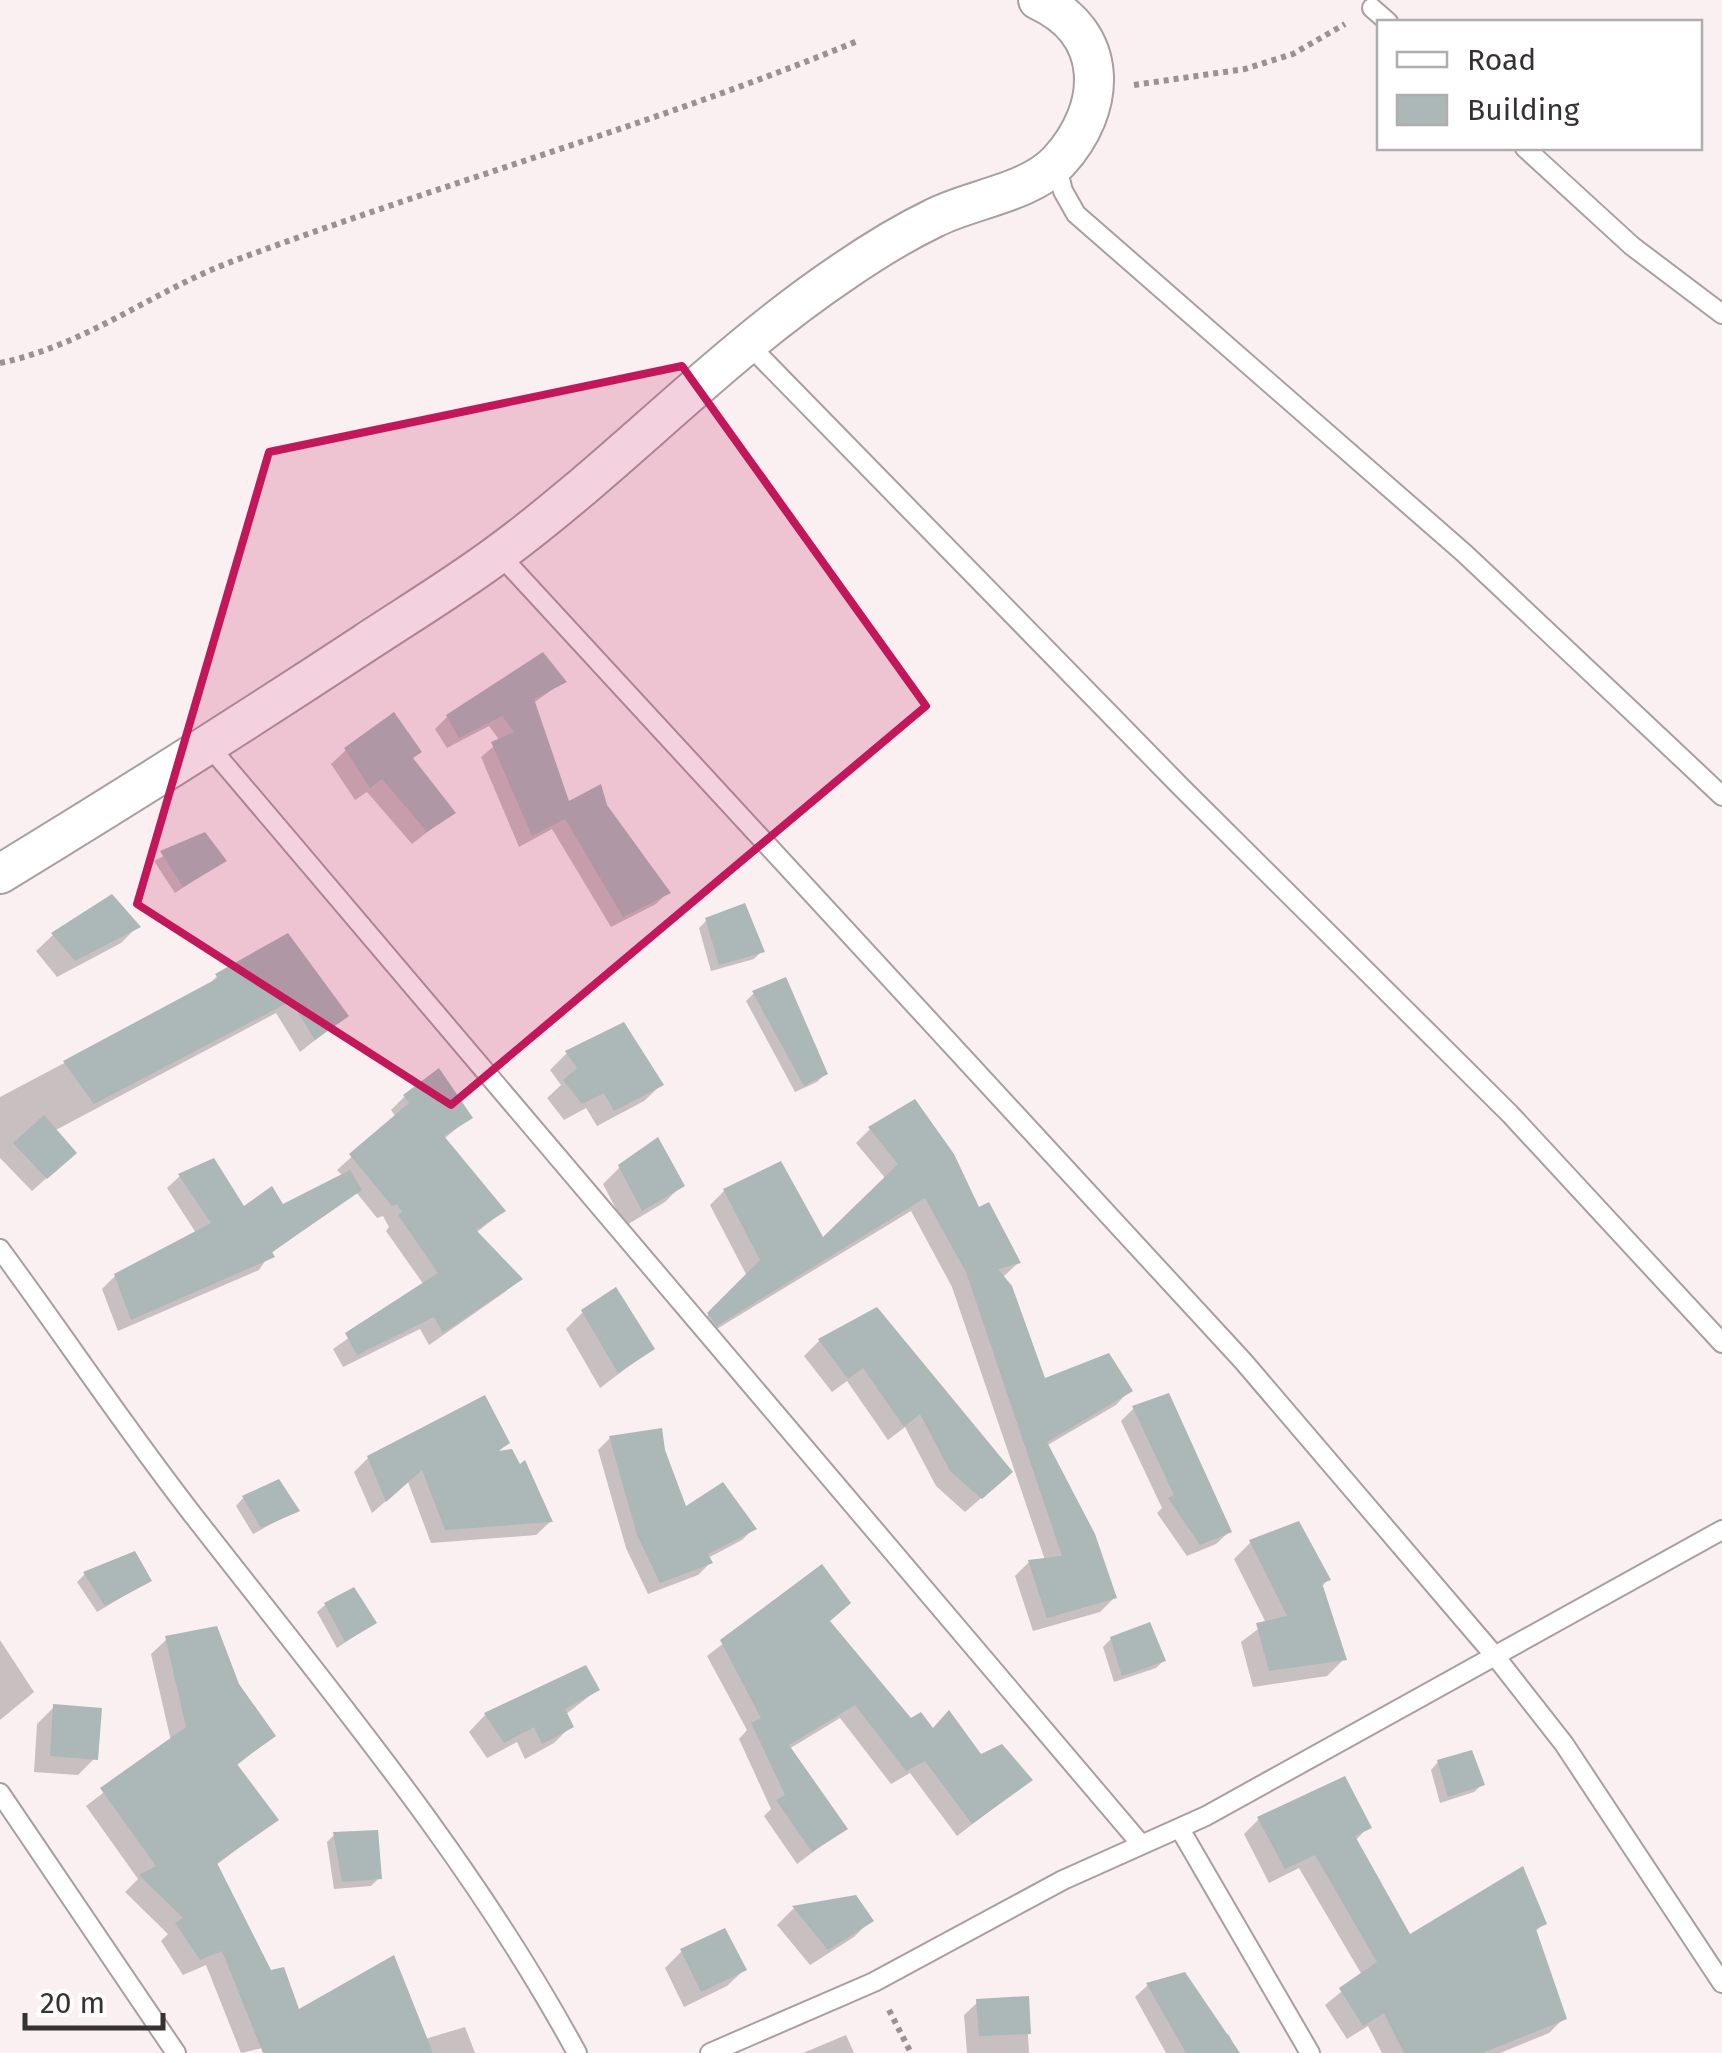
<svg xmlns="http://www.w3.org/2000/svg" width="1722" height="2053" font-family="'Fira Sans',sans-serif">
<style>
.shadow{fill:#0003}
.building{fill:#acb7b8}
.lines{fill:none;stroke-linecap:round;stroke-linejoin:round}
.service-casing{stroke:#a99fa1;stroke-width:22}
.minor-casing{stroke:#a99fa1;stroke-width:42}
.path{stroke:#999192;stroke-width:6;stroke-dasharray:5 5;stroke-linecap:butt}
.service{stroke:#fff;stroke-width:18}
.minor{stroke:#fff;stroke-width:38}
.marked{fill:#c2185b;fill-opacity:0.2;stroke:#c2185b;stroke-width:8;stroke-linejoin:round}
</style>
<rect width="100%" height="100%" fill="#faeff1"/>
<path class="shadow" d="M563 682 532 704 568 805 604 806 668 892 656 904 611 927 552 829 519 847 481 757 500 741 489 726 447 748 435 729 447 717Z
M346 750 453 812 412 844 367 792 355 800 331 764Z
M204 835 224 861 175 893 154 861Z
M707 920 762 951 754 959 711 971 699 928Z
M137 927 121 943 57 977 36 951 53 935Z
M217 976 346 1016 300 1052 276 1013 54 1131 59 1167 32 1191 0 1158V1097L206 988Z
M754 993 825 1074 817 1082 795 1092 746 1001Z
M567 1053 661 1085 644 1101 597 1126 586 1108 564 1120 547 1098 561 1085 550 1070Z
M404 1097 470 1117 444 1139 503 1211 476 1233 519 1279 505 1292 429 1345 420 1329 343 1367 333 1349 424 1285 386 1231 389 1227 383 1216 377 1218 356 1192 270 1254 259 1270 118 1331 102 1289 115 1276 196 1233 167 1188 180 1176 243 1210 282 1207 343 1176 337 1170 396 1117 391 1110Z
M870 1129 978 1211 1018 1263 1002 1278 1044 1382 1130 1390 1116 1405 1046 1446 1115 1597 1100 1612 1033 1631 1015 1576 1029 1562 1045 1560 952 1287 911 1211 702 1338 694 1329 747 1276 710 1205 724 1191 823 1241 886 1179 856 1143Z
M620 1167 682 1185 665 1202 625 1226 603 1184Z
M876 1310 994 1487 965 1512 936 1486 905 1427 888 1440 847 1381 832 1392 804 1356 819 1341Z
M583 1312 652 1349 600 1388 566 1329Z
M1134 1408 1229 1532 1216 1544 1187 1556 1157 1513 1162 1508 1121 1421Z
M610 1438 662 1450 685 1510 754 1528 742 1540 708 1558 710 1563 698 1575 648 1594 626 1548 598 1450Z
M507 1443 496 1454 550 1522 536 1535 431 1543 408 1482 372 1513 354 1472 368 1458Z
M243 1498 297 1510 253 1534 236 1506Z
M1251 1542 1328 1580 1321 1587 1344 1659 1327 1676 1253 1687 1241 1642 1266 1623 1234 1559Z
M821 1568 828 1622 910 1721 1030 1780 957 1836 910 1773 891 1784 840 1718 789 1749 845 1828 797 1864 764 1816 771 1809 739 1739 747 1730 707 1656Z
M85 1574 149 1581 97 1612 77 1582Z
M325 1605 374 1623 337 1648 317 1612Z
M167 1639 237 1686 273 1736 236 1766 276 1819 215 1866 270 1972 300 2017 425 2039 465 2027 475 2053H296L287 2042 241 2053 206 1965 183 1975 161 1941 168 1934 125 1892 138 1879 86 1806 171 1741 151 1654Z
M1111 1639 1163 1661 1156 1668 1114 1682 1103 1647Z
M0 1640 34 1692 0 1720Z
M585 1668 597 1690 565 1715 571 1726 554 1743 525 1759 517 1742 487 1758 469 1732 485 1715Z
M54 1707 95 1758 78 1775 34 1772 37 1724Z
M1438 1762 1482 1785 1474 1792 1440 1803 1431 1770Z
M1259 1819 1368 1827 1355 1841 1409 1937 1544 1923 1534 1933 1564 2018 1549 2033 1500 2053H1382L1368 2026 1347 2039 1325 2005 1362 1975 1299 1868 1269 1883 1244 1834Z
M334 1835 379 1878 371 1886 334 1889 327 1842Z
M855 1898 871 1920 854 1937 810 1965 777 1925 793 1909Z
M682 1951 744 1970 727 1986 684 2007 665 1968Z
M1148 1985 1229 2035 1238 2053H1166L1135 1997Z
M1026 1999 1029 2053H967L964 2015 978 2002Z
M846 2035 854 2053H803Z"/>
<path class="building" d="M543 652 567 682 534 699 569 801 601 784 607 805 671 893 623 917 565 819 532 836 491 742 514 732 502 716 459 738 446 715Z
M394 712 422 752 413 758 456 813 427 832 382 779 370 788 344 748Z
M205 832 227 861 183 887 160 851Z
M112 894 141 927 75 961 51 933Z
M745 903 765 952 719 965 705 918Z
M288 933 349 1016 315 1040 291 1001 94 1104 63 1061 218 978 215 974Z
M786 977 828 1074 804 1086 752 991Z
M624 1022 664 1085 614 1111 604 1093 582 1104 563 1080 577 1068 565 1051Z
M439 1068 473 1118 444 1136 506 1211 476 1230 523 1279 443 1333 434 1317 357 1355 345 1333 438 1273 398 1215 402 1212 397 1204 392 1206 349 1154 409 1103 403 1095Z
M915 1099 954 1154 979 1207 989 1202 1021 1263 998 1269 1012 1286 1045 1378 1109 1353 1133 1391 1047 1442 1095 1534 1117 1598 1047 1618 1028 1560 1062 1556 966 1272 925 1198 717 1326 707 1313 760 1260 723 1189 781 1161 823 1237 898 1164 868 1127Z
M44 1115 77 1153 47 1179 13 1143Z
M658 1137 685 1186 642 1211 618 1165Z
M214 1158 244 1206 272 1186 283 1204 350 1170 362 1190 272 1252 275 1257 131 1320 114 1274 211 1223 178 1174Z
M616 1287 655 1349 618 1373 581 1310Z
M877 1307 1013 1472 982 1499 950 1471 920 1414 904 1427 863 1368 848 1379 818 1339Z
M1169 1393 1232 1532 1200 1545 1168 1498 1174 1495 1132 1406Z
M485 1395 510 1443 498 1451 512 1449 520 1464 525 1460 553 1522 445 1530 422 1470 386 1502 367 1456Z
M662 1428 665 1450 686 1506 723 1482 757 1529 708 1554 713 1563 660 1583 637 1535 609 1436Z
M279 1479 300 1511 261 1528 242 1496Z
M1299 1521 1331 1580 1322 1583 1347 1660 1269 1671 1256 1623 1287 1616 1249 1540Z
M135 1551 152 1581 105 1606 83 1572Z
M822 1564 851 1603 830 1621 911 1718 921 1712 933 1728 949 1710 981 1754 1002 1744 1033 1780 972 1824 925 1761 906 1771 855 1705 789 1745 848 1829 812 1852 776 1800 785 1795 751 1723 761 1718 720 1640Z
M354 1587 377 1623 345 1642 324 1603Z
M1150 1622 1166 1661 1122 1676 1110 1637Z
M217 1626 239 1684 276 1736 237 1764 279 1820 217 1863 271 1970 284 1967 299 2009 394 1955 433 2053H263L222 1951 200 1960 175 1923 183 1918 139 1875 156 1866 100 1788 186 1727 165 1636Z
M586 1665 600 1690 565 1709 574 1727 542 1744 534 1727 504 1743 484 1713Z
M53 1704 102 1708 98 1760 50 1756Z
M1472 1750 1485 1785 1448 1797 1437 1760Z
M1345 1776 1372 1828 1355 1836 1410 1934 1523 1866 1547 1924 1536 1929 1567 2019 1482 2053H1404L1384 2013 1363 2026 1339 1988 1377 1962 1315 1855 1285 1869 1257 1817Z
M378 1830 382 1879 342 1882 333 1832Z
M856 1895 874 1921 828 1950 792 1906Z
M725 1928 747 1970 701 1992 680 1949Z
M1185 1972 1240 2053H1186L1146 1983Z
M1029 1996 1031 2034 979 2036 976 1999Z"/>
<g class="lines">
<defs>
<path id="service" d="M1372 8 1388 22
M1525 148 1632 246 1722 314
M1056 164 1063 191 1076 214 1464 553 1722 796
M747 343 1181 787 1510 1114 1722 1343
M499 554 1243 1361 1495 1656 1564 1744 1722 1983
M209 746 1140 1843
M0 1249C67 1340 130 1435 200 1524 334 1696 473 1861 577 2053
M0 1793 176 2053
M1180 1829 1310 2053
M710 2053 874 1982 1063 1880 1206 1816 1722 1530"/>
<path id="minor" d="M0 874C123 799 245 722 365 643 409 614 455 586 497 555 617 467 718 356 843 272 872 252 903 233 934 218 971 199 1029 193 1058 162 1108 108 1110 33 1038 0"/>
</defs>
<use href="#service" class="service-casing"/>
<use href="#minor" class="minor-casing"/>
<path class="path" d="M1134 85 1245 69 1293 54 1345 24
M0 363C87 345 154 290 236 260 443 183 656 124 860 40
M889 2010 911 2053"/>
<use href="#service" class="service"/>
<use href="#minor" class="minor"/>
</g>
<path class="marked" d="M682 366 926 706 451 1105 137 904 269 452Z"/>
<rect x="1377" y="20" width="325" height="130" fill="#ffffff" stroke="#afadad" stroke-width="2.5"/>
<rect x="1397" y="52" width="50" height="15" fill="#ffffff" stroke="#afadad" stroke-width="2.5"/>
<text x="1467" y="70" font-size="30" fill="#363232">Road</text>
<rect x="1397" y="95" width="50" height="30" fill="#acb7b8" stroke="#afadad" stroke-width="2.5"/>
<text x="1467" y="120" font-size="30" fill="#363232">Building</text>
<path d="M25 2013v15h138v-15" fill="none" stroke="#363232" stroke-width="5"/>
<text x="40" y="2013" font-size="30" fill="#363232" stroke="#ffffff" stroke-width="8" paint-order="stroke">20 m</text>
</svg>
